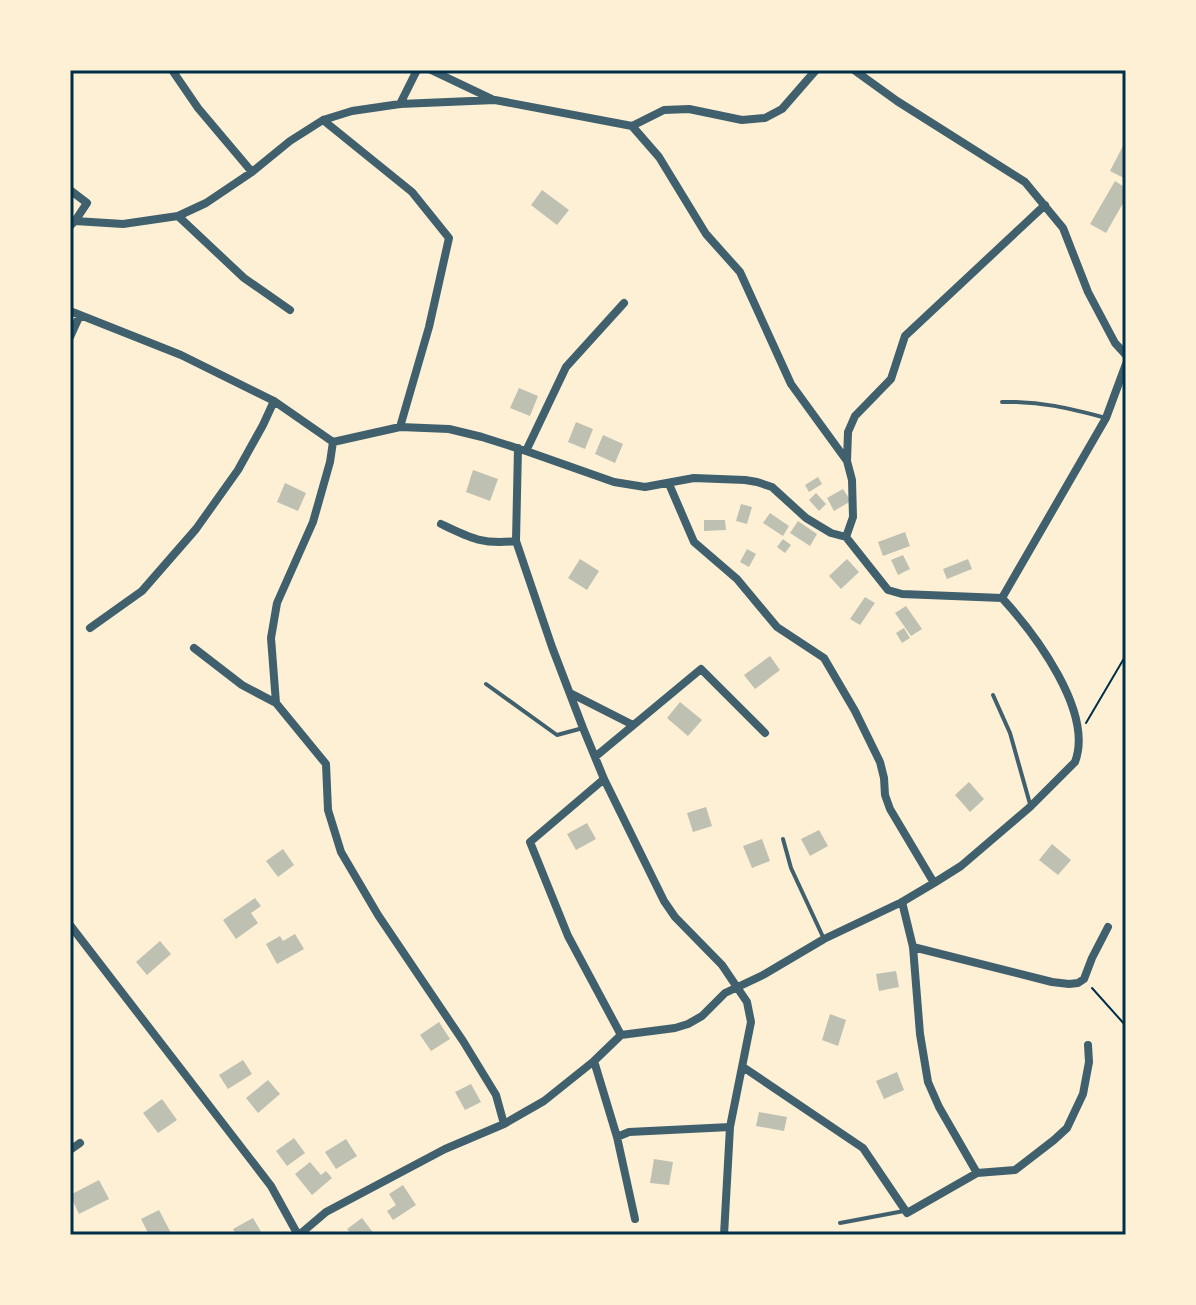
<svg xmlns="http://www.w3.org/2000/svg" width="1196" height="1305" font-family="Merriweather,serif">
<style>
.building{fill:#bec0b2}
.lines{fill:none;stroke-linecap:round;stroke-linejoin:round}
.path{stroke:#003049;stroke-width:2}
.service{stroke:#3f606c;stroke-width:4}
.minor{stroke:#3f606c;stroke-width:8}
.neatline{fill:none;stroke:#003049;stroke-width:3}
</style>
<rect width="100%" height="100%" fill="#fdf0d5"/>
<path class="building" d="M1126 140V179L1110 171Z
M1115 181 1126 188V198L1106 233 1090 224Z
M542 190 569 210 557 225 531 205Z
M519 388 538 396 530 416 510 408Z
M576 422 593 429 585 449 568 442Z
M603 435 623 444 615 463 595 454Z
M473 470 498 479 490 501 466 492Z
M818 477 822 484 809 492 805 485Z
M285 483 306 493 298 511 277 502Z
M843 489 851 501 834 511 827 498Z
M816 493 826 504 819 511 809 500Z
M741 504 752 507 747 524 736 521Z
M770 513 789 526 783 536 763 523Z
M704 520H725L726 530 704 531Z
M798 521 817 534 810 546 790 533Z
M905 532 910 546 883 556 878 542Z
M783 539 791 545 785 553 777 547Z
M747 549 756 554 749 567 740 562Z
M903 555 910 569 898 575 891 560Z
M580 559 599 571 587 590 568 578Z
M847 559 859 572 841 589 829 576Z
M968 559 972 569 947 579 943 569Z
M865 597 875 603 860 625 850 619Z
M906 606 922 629 911 636 895 613Z
M904 628 910 638 902 643 896 633Z
M770 656 780 670 755 689 744 675Z
M680 702 702 720 688 736 667 718Z
M969 782 984 799 970 812 955 795Z
M706 807 712 826 693 832 687 813Z
M587 823 596 839 576 850 567 834Z
M819 830 828 846 810 856 801 839Z
M762 839 770 861 752 868 743 846Z
M1052 844 1071 860 1058 875 1039 860Z
M283 849 294 865 278 877 266 861Z
M255 898 261 906 251 913 258 923 236 939 223 920Z
M295 934 304 949 277 964 266 944 280 936 283 941Z
M160 941 171 954 147 975 136 962Z
M896 971 899 987 879 991 876 974Z
M830 1014 846 1020 838 1046 822 1040Z
M439 1022 450 1039 431 1051 420 1035Z
M243 1060 252 1074 228 1089 219 1075Z
M897 1072 904 1090 884 1099 876 1081Z
M268 1080 280 1094 258 1113 246 1098Z
M471 1084 481 1102 465 1110 455 1092Z
M162 1099 177 1120 158 1133 143 1113Z
M759 1112 787 1117 784 1131 756 1126Z
M294 1138 305 1153 287 1166 276 1151Z
M346 1139 357 1156 336 1169 325 1152Z
M654 1159 673 1162 669 1185 650 1183Z
M310 1162 321 1175 326 1171 332 1178 312 1195 295 1174Z
M99 1180 109 1199 79 1214 70 1195Z
M403 1185 416 1205 393 1220 387 1211 396 1205 389 1194Z
M159 1210 172 1235H149L141 1219Z
M253 1218 263 1235H236L233 1229Z
M362 1218 375 1235H352L347 1229Z"/>
<g class="lines">
<path class="path" d="M1086 723 1126 655
M1092 988 1126 1026"/>
<path class="service" d="M1002 402C1040 401 1069 408 1106 418
M486 684 557 735 583 728
M993 695 1010 733 1030 804
M783 839 791 868 824 939
M840 1223 904 1211"/>
<path class="minor" d="M172 70 198 108 252 172
M431 70 492 99
M854 70 897 101 1025 182 1063 228 1088 292 1115 343 1126 355
M400 104 417 70
M323 120 412 192 449 238 429 327 400 427
M632 126 659 157 706 234 740 272 791 384 847 461 852 480 853 517 846 537
M70 190 87 203 75 221
M178 216 244 278 290 310
M70 226 75 221 123 224 178 216 206 203 252 172 290 141 323 120 352 111 400 104 495 100 632 126 664 110 689 109 742 120 765 118 782 109 816 70
M70 311 181 355 274 401 333 442 400 427 449 429 482 437 526 451 614 482 645 487 694 478 745 480 757 482 772 487 806 518 831 533 846 537 888 590 902 594 1002 598C1035 634 1094 712 1075 762L1030 807 961 866 934 883 902 902 824 939 763 975 725 993 702 1016 688 1024 675 1028 621 1035 594 1061 617 1137 635 1219
M70 337 80 315
M333 442 330 462 313 522 277 603 271 638 276 703 326 764 328 810 341 852 378 915 463 1041 496 1095 504 1124
M518 448 516 541 552 647 583 728 604 779 664 901 675 917 722 965 747 1002 751 1022 730 1127 724 1235
M526 451 566 367 624 303
M847 461 848 432 855 416 891 379 905 336 1045 205
M669 484 694 542 737 579 777 627 824 658 855 711 880 762 884 778 885 795 890 809 934 883
M441 524C470 538 483 545 516 541
M1002 598 1106 418 1126 364
M90 628 142 591 196 529 238 470 263 425 274 401
M194 648 242 685 276 703
M570 693 633 725
M595 757 701 669 765 733
M604 779 530 842 568 936 621 1035
M902 902 913 947 920 1034 928 1082 939 1107 977 1173
M70 925 271 1186 298 1235
M913 947 1052 982 1069 984 1078 983 1084 979 1092 958 1108 927
M743 1067 863 1148 907 1213 977 1173 1015 1170 1054 1140 1067 1128 1083 1094 1089 1062 1088 1045
M617 1137 629 1132 730 1127
M70 1150 80 1143
M299 1235 326 1212 445 1149 504 1124 544 1101 594 1061"/>
</g>
<rect width="1196" height="1305" fill="none" stroke="#fdf0d5" stroke-width="144"/>
<rect x="72" y="72" width="1052" height="1161" class="neatline"/>
</svg>
